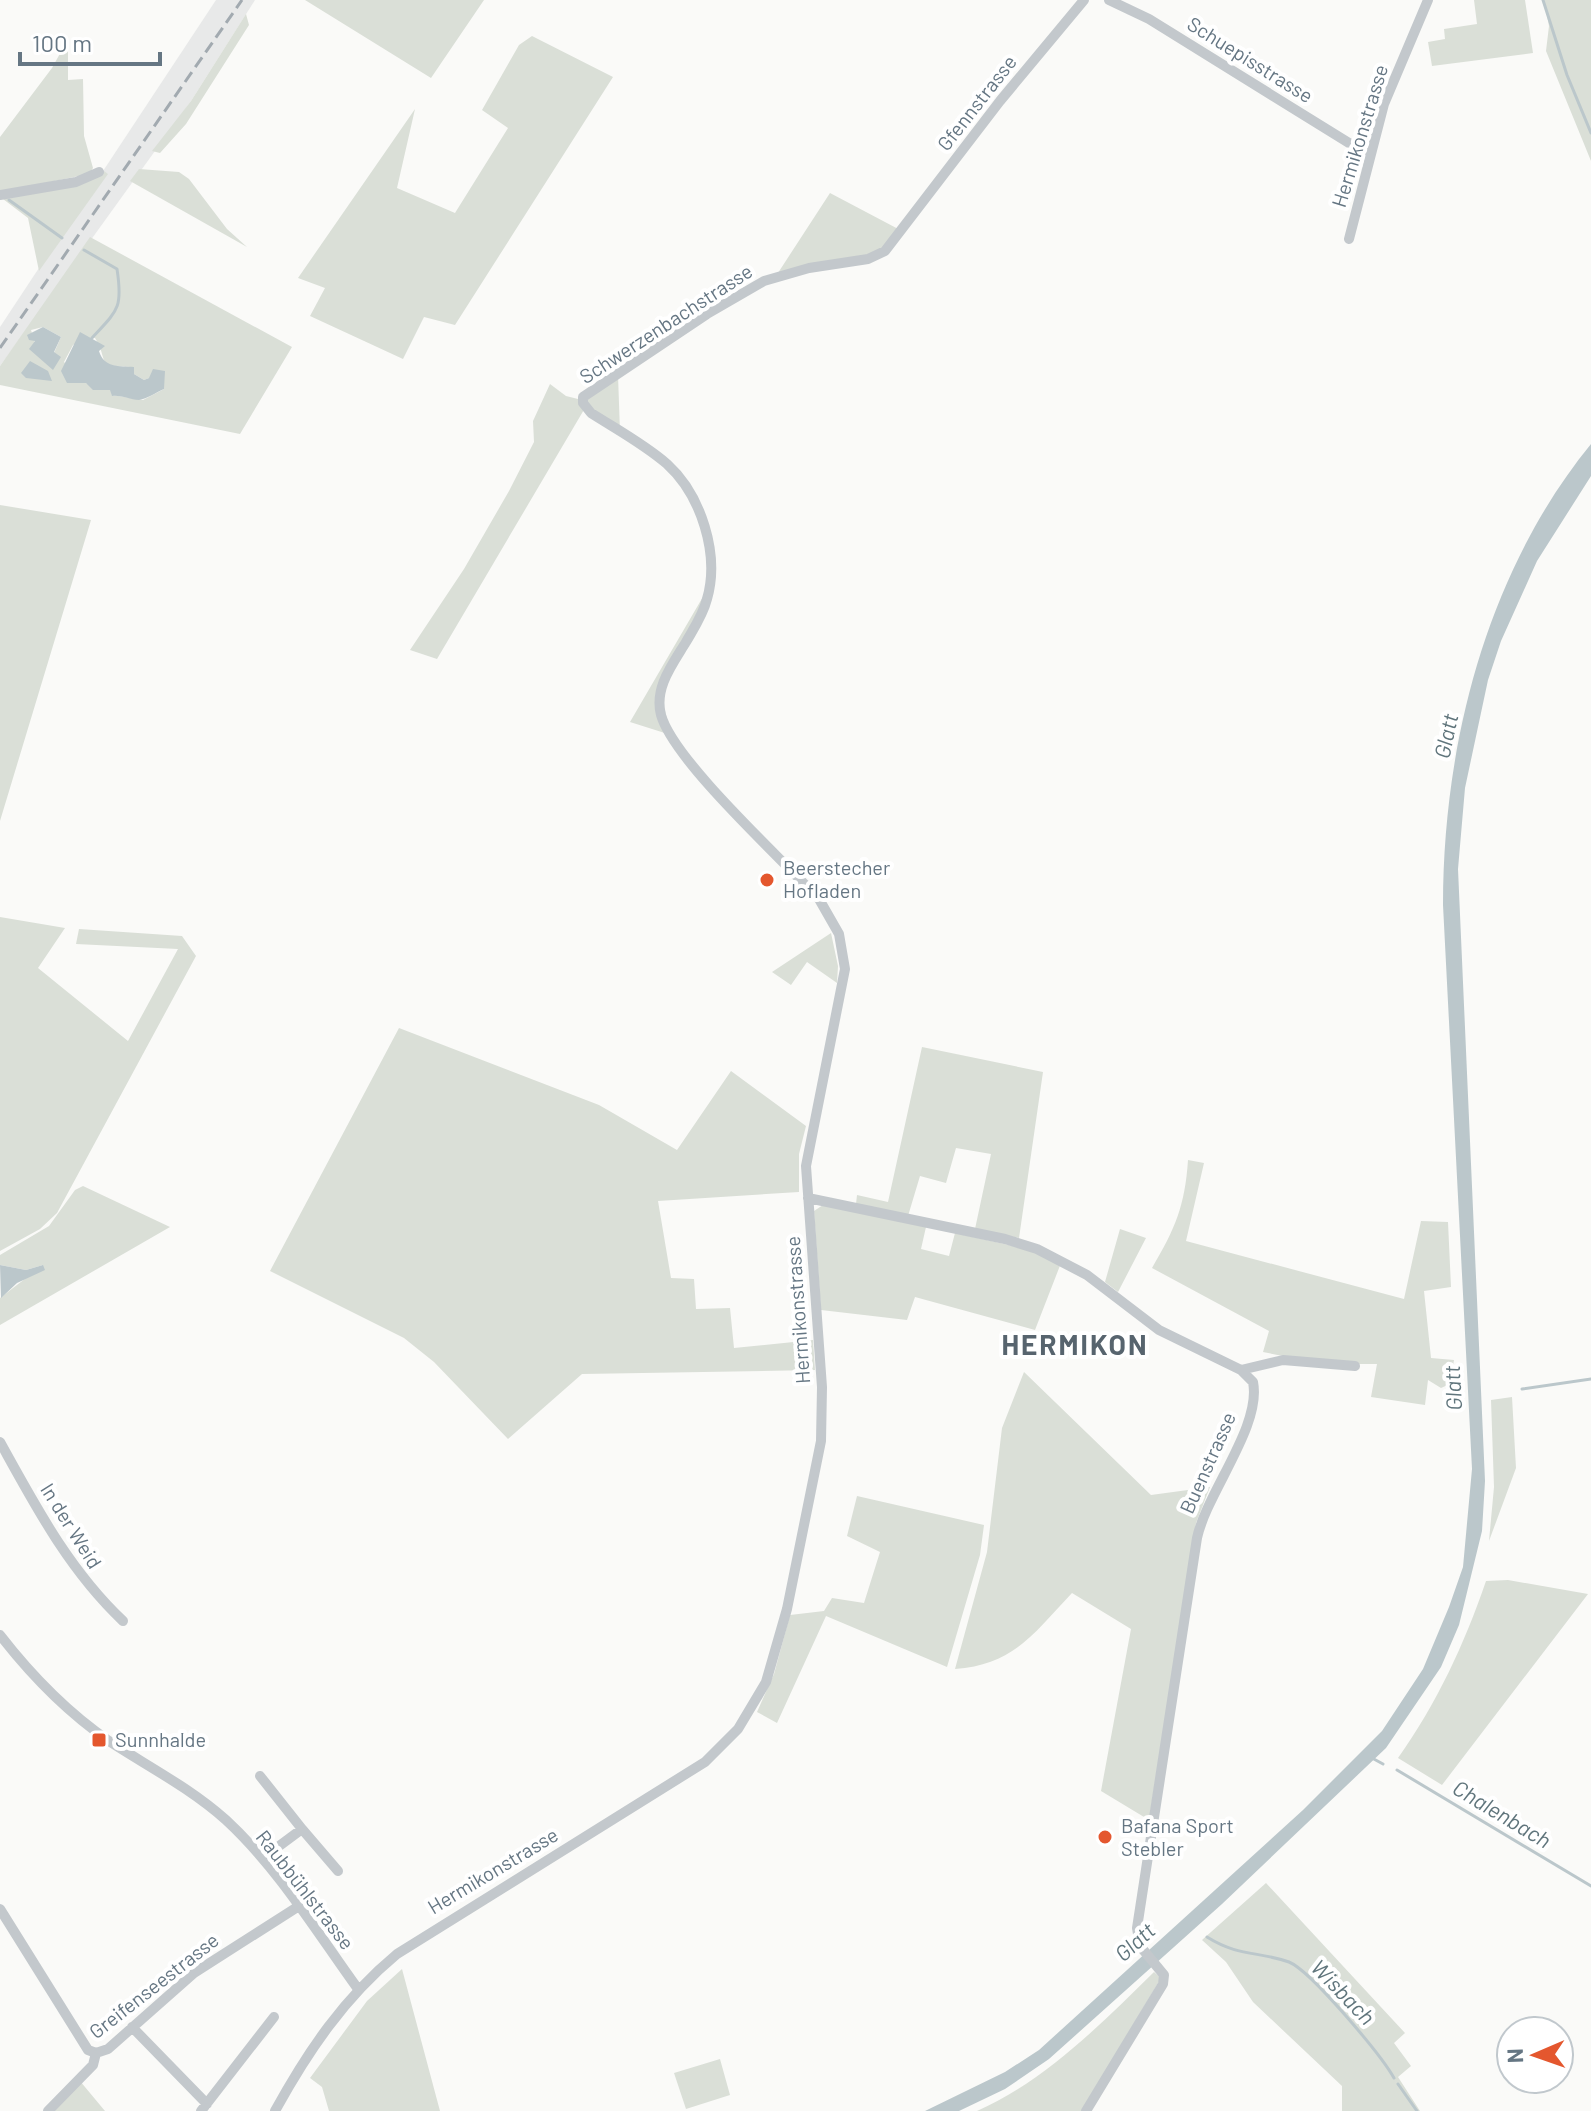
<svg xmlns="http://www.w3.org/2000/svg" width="1591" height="2111" font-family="Barlow,sans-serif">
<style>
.built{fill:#e8e9e9}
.green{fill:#dadfd7;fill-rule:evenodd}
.water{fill:#bbc7cb}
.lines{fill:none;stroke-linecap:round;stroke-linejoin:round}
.stream{stroke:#bbc7cb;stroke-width:3}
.minor{stroke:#c3c8cc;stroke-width:10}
.rail{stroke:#a2aab0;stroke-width:3;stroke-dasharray:12 6;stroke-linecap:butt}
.poi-dot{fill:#e4572e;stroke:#fff;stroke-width:3}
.labels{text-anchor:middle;stroke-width:8;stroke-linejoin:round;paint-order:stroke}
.street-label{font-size:20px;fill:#657683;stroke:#fff}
.poi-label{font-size:20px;fill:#657683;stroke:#fff;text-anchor:start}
.water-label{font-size:22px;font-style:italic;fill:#60757c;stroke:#fff}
.district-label{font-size:28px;font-weight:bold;letter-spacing:2px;fill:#57646e;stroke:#fff}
</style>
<rect width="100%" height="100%" fill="#fafaf8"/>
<path class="built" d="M216 0H255L191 101 0 366V327Z"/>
<path class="green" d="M305 0H484L431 78Z
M1474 0H1525L1533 53 1432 66 1428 42 1445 39 1444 29 1477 24Z
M1544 0H1591V161L1546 51 1549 26Z
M246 14 249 25 186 124 160 153 152 151 191 101Z
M532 36 613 77 455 325 424 317 403 359 310 316 325 288 298 278 415 109 397 188 455 213 508 128 482 110 519 45Z
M68 39V80L83 79 84 136 93 168 89 174 0 192V137L52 68Z
M139 169 179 172 189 179 227 229 247 247 130 181Z
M104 171 108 174 39 271 28 218 3 199Z
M830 193 902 231 885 251 776 276Z
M90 237 292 347 240 434 0 385V366ZM43 327 61 337 54 353 35 343 31 330ZM87 338H95C110 362 93 366 134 367V374L144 380 149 378 164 389 143 400 112 395 111 390 86 383 64 362 73 345Z
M618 375 620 432 585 408 437 659 410 650 464 569 509 491 534 442 533 421 550 384 566 396 582 400Z
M0 505 91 520 0 821Z
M711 583 660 691 671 735 630 722Z
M0 917 65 928 38 968 128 1041 178 949 76 944 79 929 182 936 196 956 57 1213 40 1229 0 1251Z
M831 933 838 966 837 983 807 962 791 985 772 972Z
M399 1028 599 1105 677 1150 731 1071 806 1126 799 1154V1192L658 1201 671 1278 694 1279 696 1309 730 1308 734 1348 813 1340 815 1370 582 1374 508 1439 434 1362 404 1338 270 1271Z
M922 1047 1043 1072 1019 1238 975 1229 991 1154 956 1148 946 1183 920 1176 908 1216 856 1204 857 1195 888 1202Z
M1188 1160 1204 1163 1186 1241 1404 1299 1421 1221 1448 1222 1451 1287 1424 1291 1431 1358 1454 1360 1450 1384 1441 1388 1428 1380 1425 1405 1371 1397 1377 1364H1323L1263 1352 1269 1331 1152 1268C1175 1229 1185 1206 1188 1160Z
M83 1186 170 1227 0 1325V1298L43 1265 26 1270 0 1265V1255L49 1226 75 1190Z
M823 1205 926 1227 921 1249 949 1256 955 1233 1031 1250 1061 1263 1035 1330 915 1297 907 1320 821 1310 814 1211Z
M1120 1229 1146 1238 1118 1292 1105 1282Z
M1024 1372 1151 1495 1210 1487 1196 1523 1149 1820 1101 1791 1131 1629 1072 1593C1034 1633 1014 1665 955 1669L987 1552 1002 1428Z
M1512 1397 1516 1468 1489 1541 1494 1487 1491 1400Z
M857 1496 984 1525 980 1555 947 1667 826 1616 777 1723 757 1712 774 1674 790 1615 824 1611 832 1598 864 1603 880 1552 847 1536Z
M1508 1580 1588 1594 1442 1785 1398 1758C1437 1703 1464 1645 1486 1581Z
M1266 1883 1405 2033 1394 2043 1411 2066 1398 2077 1420 2111H1342V2086L1253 2002 1226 1962 1202 1940Z
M402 1969 440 2111H329L322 2087 310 2078 367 2001Z
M1154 1972 1161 1978 1082 2111H977C1045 2081 1101 2024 1154 1972Z
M720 2059 730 2095 686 2109 674 2073Z
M80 2081 105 2111H51Z"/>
<path class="water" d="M43 327 61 337 54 352 61 357 53 370 29 349 35 341 29 340 27 335Z
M80 332 105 346 99 351C104 368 119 366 134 367V374L144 380 149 378 153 369 165 371 164 389C157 392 147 399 139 400 130 400 122 395 112 396L110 390H93L86 383H67L61 371Z
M30 361 48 371 52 381 26 378 21 373Z
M1591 444V476L1537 561 1501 641 1488 680 1465 788 1458 869 1485 1481 1482 1531 1459 1625 1441 1667 1386 1748 1222 1904 1049 2059 1005 2089 959 2111H925L1005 2072 1039 2050 1303 1810 1382 1731 1423 1669 1449 1607 1463 1567 1472 1469 1443 905C1443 742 1488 570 1591 444Z
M0 1265 26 1270 43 1265 45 1270 17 1283 1 1298Z"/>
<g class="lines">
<path class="stream" d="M1543 0 1567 75 1591 133
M9 200 62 238
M84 250 117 269C123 308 118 310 92 338
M1522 1389 1591 1379
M1372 1758 1383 1764
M1397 1770 1591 1886
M1207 1937C1239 1957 1258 1951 1289 1962 1311 1971 1381 2055 1394 2078
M1398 2084 1417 2111"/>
<path class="minor" d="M1109 0 1149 19 1370 156
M0 195 76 182 99 172
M1349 239 1384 104 1428 0
M808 1198 1005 1239 1037 1249 1087 1275 1159 1330 1241 1370 1253 1382C1262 1426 1207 1492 1197 1538L1137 1928 1140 1946 1164 1975 1163 1984 1086 2111
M1241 1370 1283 1360 1355 1366
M0 1442C36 1507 69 1570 123 1621
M0 1635C31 1675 67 1712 109 1741 149 1767 190 1788 226 1820 278 1868 316 1931 358 1989
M260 1776 302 1829
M263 1858 302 1829 338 1871
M0 1909 88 2050 96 2053
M132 2027 207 2104
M96 2053 108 2049 194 1973 299 1906
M48 2111 93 2065 96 2053
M201 2111 274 2017
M275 2111C308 2051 344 1998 397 1954L705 1762 738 1729 766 1682 787 1609 821 1441 822 1387 806 1166 845 969 839 934 819 899C782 859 674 761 661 715 654 688 672 665 686 642 694 628 703 615 707 599 720 554 701 495 667 464 644 444 616 429 591 413L583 403V397L707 314 764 281 809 268 868 259 885 251 1000 101 1084 0"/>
<path class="rail" d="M0 348 242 0"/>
</g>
<g class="poi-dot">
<circle cx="767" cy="880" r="8"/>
<rect x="91" y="1732" width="16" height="16" rx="4"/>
<circle cx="1105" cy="1837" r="8"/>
</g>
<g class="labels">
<g class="street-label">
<text transform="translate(1250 60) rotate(32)" y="7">Schuepisstrasse</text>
<text transform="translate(977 103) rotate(-52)" y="7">Gfennstrasse</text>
<text transform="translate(1360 136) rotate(-73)" y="7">Hermikonstrasse</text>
<text transform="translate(666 324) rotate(-33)" y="7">Schwerzenbachstrasse</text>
<text transform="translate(798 1310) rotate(-94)" y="7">Hermikonstrasse</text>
<text transform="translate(1208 1463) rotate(-66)" y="7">Buenstrasse</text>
<text transform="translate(71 1526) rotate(58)" y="7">In der Weid</text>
<text transform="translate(493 1871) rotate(-31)" y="7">Hermikonstrasse</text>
<text transform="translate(305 1890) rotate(52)" y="7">Raubbühlstrasse</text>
<text transform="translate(154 1986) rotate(-38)" y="7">Greifenseestrasse</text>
</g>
<g class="poi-label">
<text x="783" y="875">Beerstecher<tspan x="783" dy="23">Hofladen</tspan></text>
<text x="115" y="1747">Sunnhalde</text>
<text x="1121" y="1833">Bafana Sport<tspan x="1121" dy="23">Stebler</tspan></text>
</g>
<g class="water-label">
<text transform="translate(1446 736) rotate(-78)" y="8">Glatt</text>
<text transform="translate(1453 1388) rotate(-93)" y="8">Glatt</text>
<text transform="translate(1502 1814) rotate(31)" y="8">Chalenbach</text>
<text transform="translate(1135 1942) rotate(-42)" y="8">Glatt</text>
<text transform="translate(1343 1992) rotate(46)" y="8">Wisbach</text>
</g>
<g class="district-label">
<text x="1075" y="1355">HERMIKON</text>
</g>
</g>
<g transform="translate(1535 2055) rotate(268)"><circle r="38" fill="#ffffff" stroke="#c1c8cd" stroke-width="2"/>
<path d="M0-6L14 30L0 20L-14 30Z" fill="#e4572e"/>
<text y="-12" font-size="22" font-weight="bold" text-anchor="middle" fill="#657683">N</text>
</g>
<path d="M20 52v12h140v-12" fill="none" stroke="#657683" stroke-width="4"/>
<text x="32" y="52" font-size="24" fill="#657683" stroke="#ffffff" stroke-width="6" paint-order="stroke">100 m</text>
</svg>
